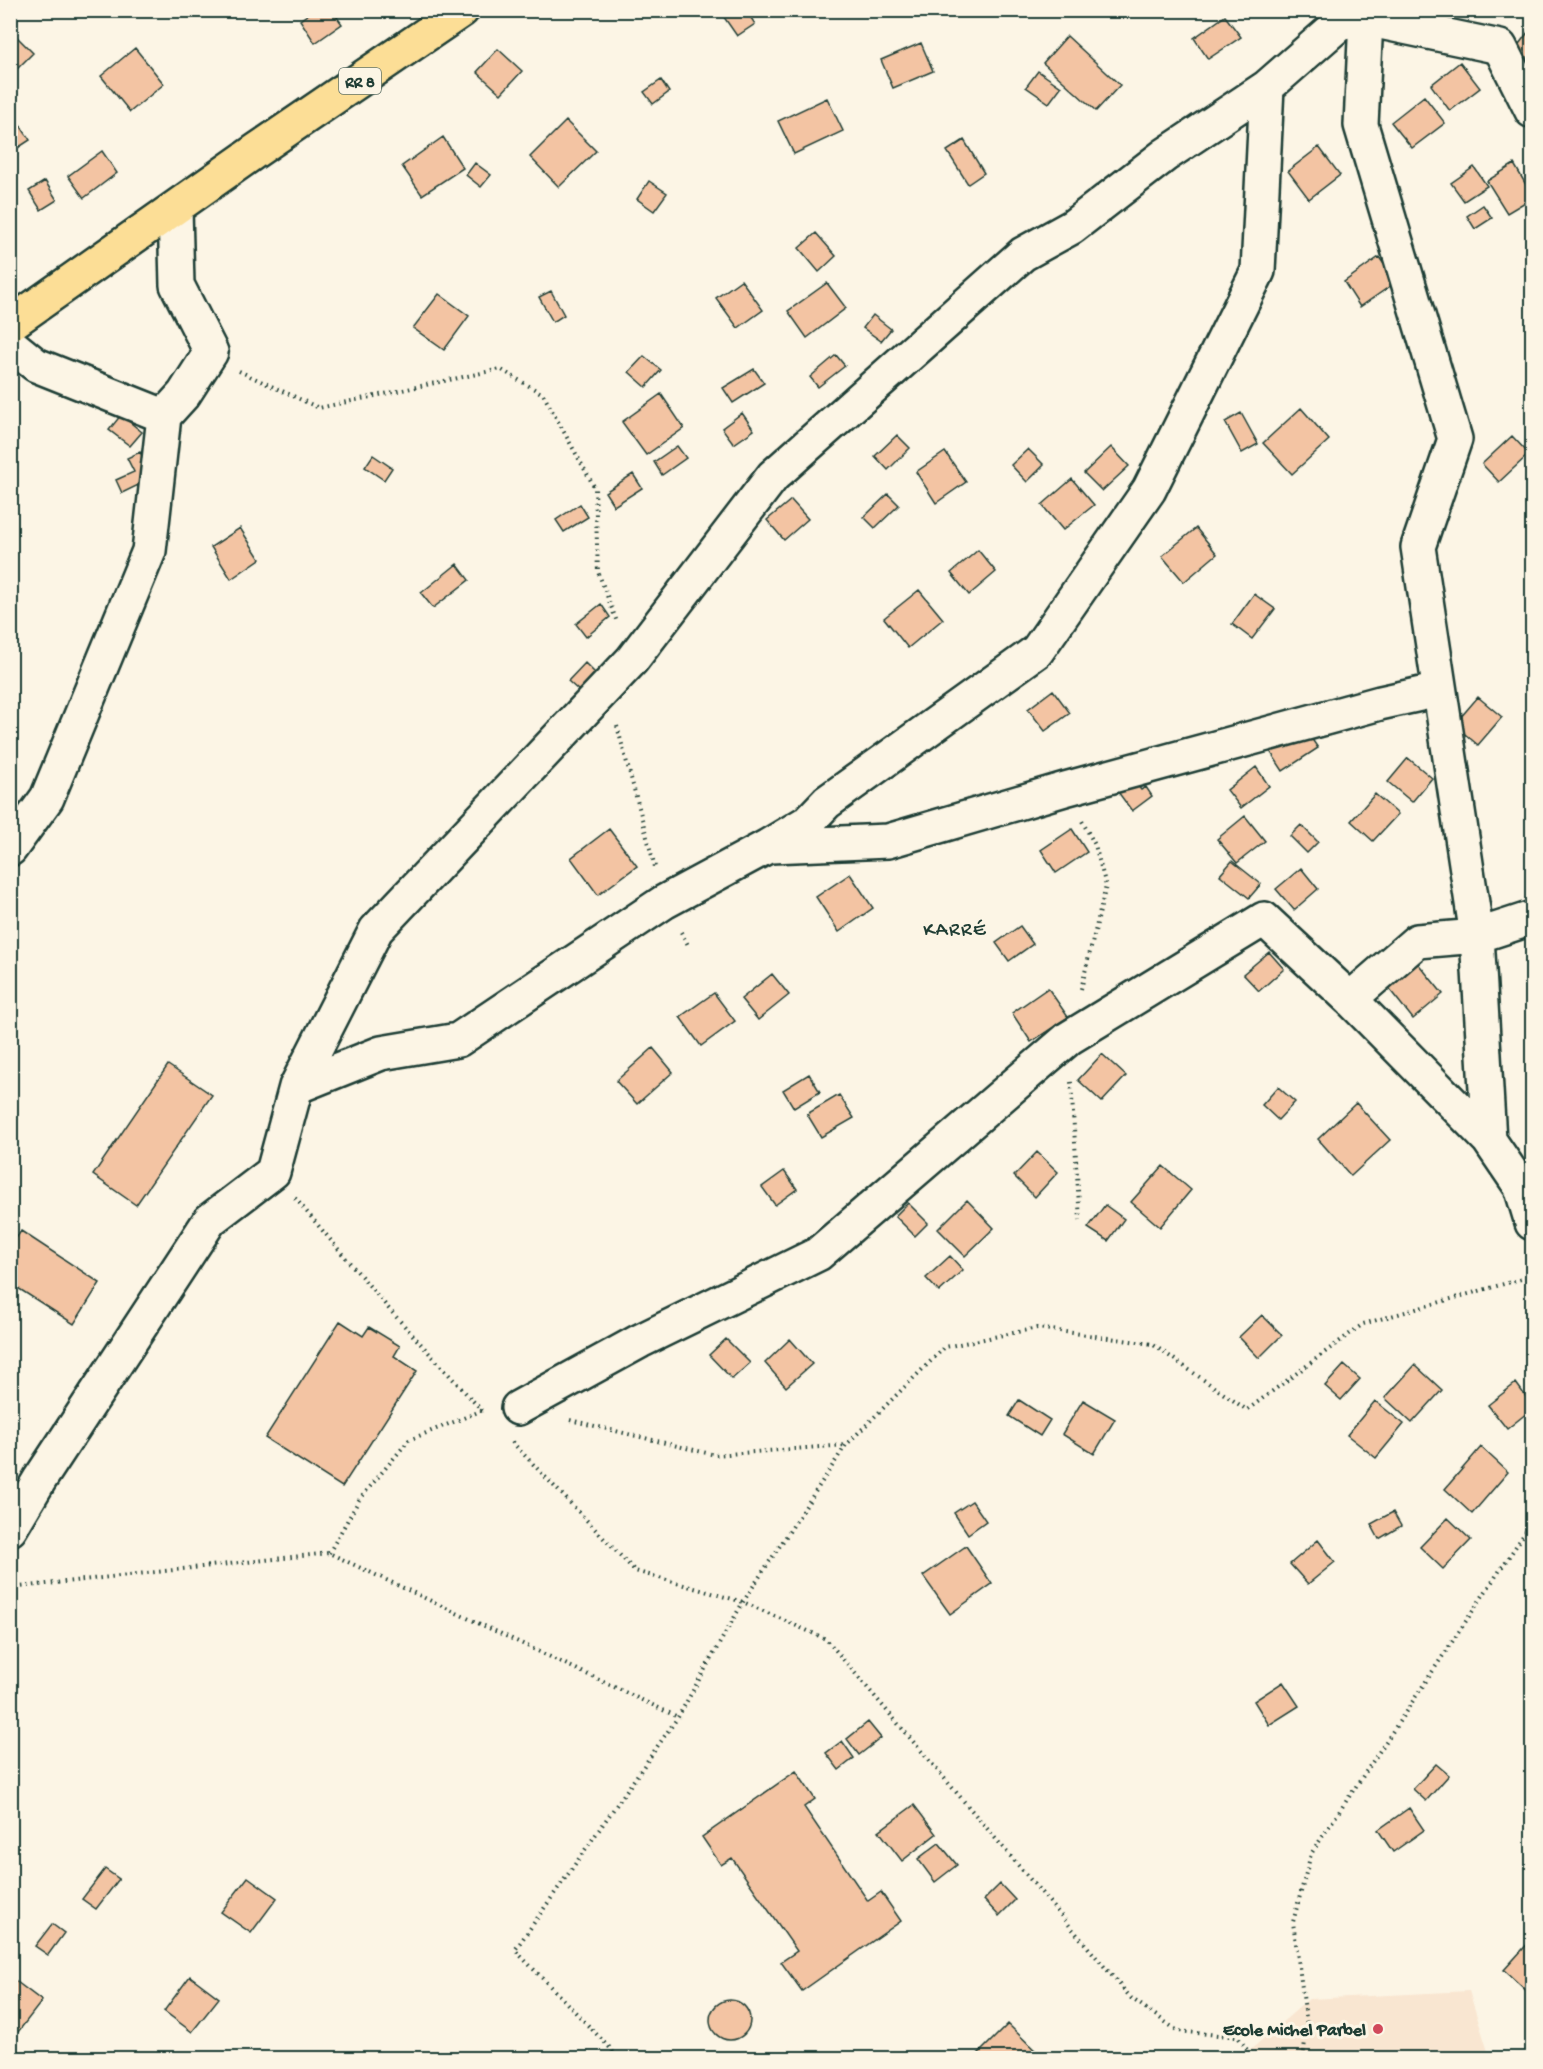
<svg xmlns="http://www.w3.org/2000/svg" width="1543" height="2069" font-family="'Gochi Hand',sans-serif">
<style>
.built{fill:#f9e6d1}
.building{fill:#f3c4a3;stroke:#1f3d34;stroke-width:1.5}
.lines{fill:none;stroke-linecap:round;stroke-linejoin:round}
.minor-casing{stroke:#1f3d34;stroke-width:38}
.primary-casing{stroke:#1f3d34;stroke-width:38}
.path{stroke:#1f3d34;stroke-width:4;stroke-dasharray:1.5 4.5;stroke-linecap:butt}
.minor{stroke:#fcf5e5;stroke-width:33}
.primary{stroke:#fcde96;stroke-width:33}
.poi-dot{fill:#d1495b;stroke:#fcf5e5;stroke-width:2}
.labels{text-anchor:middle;stroke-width:6;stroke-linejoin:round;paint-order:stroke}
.shield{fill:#fcf5e5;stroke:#617469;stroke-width:1.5}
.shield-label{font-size:16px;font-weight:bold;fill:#1f3d34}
.poi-label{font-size:18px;font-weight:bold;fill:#1f3d34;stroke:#fcf5e5;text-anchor:end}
.neighbourhood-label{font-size:20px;letter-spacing:1.5px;fill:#1f3d34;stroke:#fcf5e5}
</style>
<rect width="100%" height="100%" fill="#fcf5e5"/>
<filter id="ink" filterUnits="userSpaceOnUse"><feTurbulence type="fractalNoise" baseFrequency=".0167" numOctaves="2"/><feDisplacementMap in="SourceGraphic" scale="12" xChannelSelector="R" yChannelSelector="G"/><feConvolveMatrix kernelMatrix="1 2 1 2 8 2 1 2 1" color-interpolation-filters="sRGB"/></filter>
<g filter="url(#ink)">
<path class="built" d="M1469 1991 1490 2058H1241L1309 1999Z"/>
<path class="building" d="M314 10H332L342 24 315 43 300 20Z
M719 10H746L755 24 737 36Z
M1225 16 1241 37 1208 59 1194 38Z
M1532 27V61L1516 48Z
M12 32 33 53 10 76V34Z
M1067 36 1120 85 1096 111 1043 63Z
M921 43 933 71 893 88 881 60Z
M135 48 164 84 130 112 101 76Z
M498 49 522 71 501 94 477 72Z
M1460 62 1480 88 1450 111 1431 85Z
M1038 71 1061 87 1049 103 1026 87Z
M661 80 669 92 653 104 644 92Z
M1424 96 1445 123 1412 148 1391 122Z
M827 98 843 131 794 154 778 121Z
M16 119 30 140 10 153V123Z
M566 121 596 151 559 187 530 157Z
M443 137 463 168 422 195 402 166Z
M964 140 984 173 968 184 947 151Z
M1319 147 1340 175 1309 199 1288 171Z
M102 151 117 173 84 198 68 176Z
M475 163 491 175 481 187 466 175Z
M1514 164 1532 195V198L1507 213 1487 181Z
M1474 167 1487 186 1464 201 1451 183Z
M45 181 57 200 41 210 29 191Z
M649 181 667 193 654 211 637 199Z
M1483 205 1492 218 1475 229 1467 216Z
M816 233 836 256 819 272 799 248Z
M1379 257 1396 282 1360 307 1344 282Z
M741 280 763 310 738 328 716 298Z
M827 283 846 308 807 338 788 311Z
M551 291 564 315 553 322 539 297Z
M439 294 469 316 444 350 413 328Z
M873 315 891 329 881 341 863 328Z
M836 355 845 366 818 387 810 377Z
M644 356 661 370 646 387 629 372Z
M754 369 764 383 733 403 723 388Z
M661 394 684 428 646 455 622 422Z
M1301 408 1329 440 1292 474 1263 443Z
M742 413 754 430 734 444 722 428Z
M1241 413 1258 444 1242 453 1225 422Z
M121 415 142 432 130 446 109 430Z
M897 435 910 448 888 470 875 456Z
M1512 436 1529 454 1499 482 1482 464Z
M677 446 686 458 662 475 654 462Z
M1111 447 1129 466 1102 491 1084 473Z
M1028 449 1044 465 1027 482 1011 465Z
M140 452 153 478 122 493 116 480 134 472 127 458Z
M945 452 966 482 936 503 916 472Z
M373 455 392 468 384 480 365 467Z
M633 474 642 488 614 506 605 492Z
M1072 479 1094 505 1063 530 1042 505Z
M888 494 899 505 875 528 864 517Z
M791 500 808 519 784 540 767 520Z
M580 504 588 517 564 532 556 520Z
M240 528 260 559 231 579 211 547Z
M1196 528 1217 554 1184 582 1162 556Z
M978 550 996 572 969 595 951 573Z
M457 564 469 580 433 608 421 593Z
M919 590 943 619 908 648 884 618Z
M1254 594 1275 609 1252 639 1232 624Z
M601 604 610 617 586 637 576 624Z
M585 663 595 673 579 691 568 681Z
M1053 690 1070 713 1045 731 1028 709Z
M1478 697 1502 717 1478 745 1454 725Z
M1302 725 1318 748 1283 771 1268 748Z
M1408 758 1432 778 1412 802 1388 782Z
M1256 767 1269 786 1241 808 1227 790Z
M1134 781 1141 790 1146 787 1152 796 1132 811 1118 792Z
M1375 794 1398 814 1373 841 1351 821Z
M1245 816 1265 841 1237 863 1217 839Z
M1301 825 1318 842 1307 853 1290 836Z
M609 829 637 866 598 895 571 858Z
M1072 829 1087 852 1056 873 1041 850Z
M1232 861 1261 884 1249 898 1220 875Z
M1301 868 1318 889 1294 910 1276 889Z
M850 874 873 908 839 932 816 897Z
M1020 926 1033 944 1009 961 996 943Z
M1269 952 1284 969 1259 991 1243 974Z
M1416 961 1443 994 1413 1019 1386 985Z
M772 974 789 995 758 1020 741 999Z
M1048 988 1068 1017 1031 1042 1012 1013Z
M714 993 735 1021 701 1046 680 1017Z
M653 1048 673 1072 637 1104 616 1081Z
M1102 1054 1126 1076 1102 1102 1078 1080Z
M168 1065 212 1095 136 1205 93 1175Z
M809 1074 820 1092 794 1108 783 1090Z
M1278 1087 1295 1102 1278 1120 1262 1105Z
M839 1095 854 1118 821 1137 807 1114Z
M1356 1103 1390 1140 1351 1176 1318 1139Z
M1037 1152 1058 1172 1035 1197 1014 1176Z
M1163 1166 1191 1190 1160 1227 1131 1202Z
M784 1171 797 1189 775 1205 762 1187Z
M967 1200 994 1228 965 1256 938 1229Z
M908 1203 928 1223 915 1236 895 1216Z
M1105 1205 1124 1219 1108 1241 1088 1228Z
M21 1231 100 1283 74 1324 10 1283V1247Z
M950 1256 963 1270 939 1292 926 1278Z
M1262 1315 1282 1335 1259 1358 1239 1337Z
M340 1321 363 1336 369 1327 400 1346 394 1356 417 1371 342 1487 265 1438Z
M726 1339 750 1363 732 1379 709 1355Z
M790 1339 812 1364 786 1387 765 1363Z
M1344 1365 1360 1379 1341 1400 1325 1386Z
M1415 1365 1442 1390 1412 1423 1385 1398Z
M1516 1383 1532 1405V1409L1507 1429 1488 1405Z
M1019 1400 1050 1420 1040 1436 1009 1416Z
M1083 1400 1115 1419 1094 1454 1062 1434Z
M1375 1401 1404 1424 1376 1458 1347 1435Z
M1481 1447 1508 1472 1472 1514 1445 1489Z
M972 1501 986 1521 968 1534 954 1513Z
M1393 1512 1401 1526 1379 1539 1371 1524Z
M1448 1518 1471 1540 1443 1569 1420 1547Z
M1318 1540 1335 1562 1308 1584 1290 1564Z
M966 1546 992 1584 950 1614 923 1576Z
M1283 1682 1299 1706 1269 1725 1254 1701Z
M868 1722 881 1738 859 1755 847 1739Z
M842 1741 854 1758 839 1770 826 1753Z
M1436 1764 1449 1775 1426 1801 1413 1789Z
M796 1771 815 1799 804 1807 868 1901 881 1892 901 1921 802 1991 781 1962 797 1951 732 1858 721 1865 702 1837Z
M914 1805 936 1834 902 1861 879 1831Z
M1409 1808 1424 1830 1393 1852 1378 1830Z
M939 1843 957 1865 935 1882 918 1859Z
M105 1869 119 1879 96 1909 82 1899Z
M248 1877 277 1898 251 1933 221 1912Z
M1000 1884 1015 1900 999 1916 984 1900Z
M52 1924 64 1933 48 1955 35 1946Z
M1532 1939V1996L1504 1970Z
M190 1976 219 1998 192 2032 164 2011Z
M13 1979 42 2001 18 2032 10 2026V1982Z
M710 2020a20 20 0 1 1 40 0a20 20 0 1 1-40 0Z
M1008 2024 1043 2058H974Z"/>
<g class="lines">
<defs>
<path id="minor" d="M1347 17 1366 19 1500 47 1532 111
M1366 19 1361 125 1455 439 1418 547 1477 936 1489 1140 1521 1187 1532 1223
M10 344 36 365 164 416 149 551 47 798 10 849
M164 416 184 394 211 352 177 285 175 209
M771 846 888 841 1065 789 1380 703 1439 690
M1350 999 1417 941 1477 936 1532 918
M296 1087 381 1053 458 1040 664 902 768 846 808 822 827 802 1037 651 1149 490 1258 271 1267 87
M518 1408 640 1341 818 1254 1069 1038 1264 919 1350 999 1489 1140
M10 1529 40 1479 210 1220 273 1172 296 1087 376 930 632 660 773 476 1023 254 1072 227 1165 155 1267 87 1347 17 1348 10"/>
<path id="primary" d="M10 324 257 150 462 10"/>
</defs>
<use href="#minor" class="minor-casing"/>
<use href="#primary" class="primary-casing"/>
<path class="path" d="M239 371 319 408 500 369 543 394 595 488 598 572 617 622
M617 726 655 867
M681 932 688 945
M1081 989 1106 886 1095 845 1081 819
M1071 1082 1080 1220
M295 1198 389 1309 484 1413
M570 1420 715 1455 846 1445
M512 1442 635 1571 743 1602 826 1639 1131 1998 1178 2031 1238 2037 1253 2058
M329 1553 359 1500 409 1440 483 1410
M10 1588 329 1553 678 1717
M615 2058 612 2050 515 1950 678 1717 743 1602 846 1445 945 1347 1037 1328 1152 1344 1247 1410 1363 1324 1532 1276
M1303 2058 1307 2025 1293 1922 1311 1854 1532 1522"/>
<use href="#minor" class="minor"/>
<use href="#primary" class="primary"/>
</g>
</g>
<circle class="poi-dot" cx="1378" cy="2029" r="6"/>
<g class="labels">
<rect class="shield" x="339" y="68" width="42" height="26" rx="4.5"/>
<g class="shield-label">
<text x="360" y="87">RR 8</text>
</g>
<g class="poi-label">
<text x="1366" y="2035">Ecole Michel Parbel</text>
</g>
<g class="neighbourhood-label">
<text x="955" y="935">KARRÉ</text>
</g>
</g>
<rect width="1543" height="2069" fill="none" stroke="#fcf5e5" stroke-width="36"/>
<rect x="18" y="18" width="1507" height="2033" fill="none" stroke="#1f3d34" stroke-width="2" filter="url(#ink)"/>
</svg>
